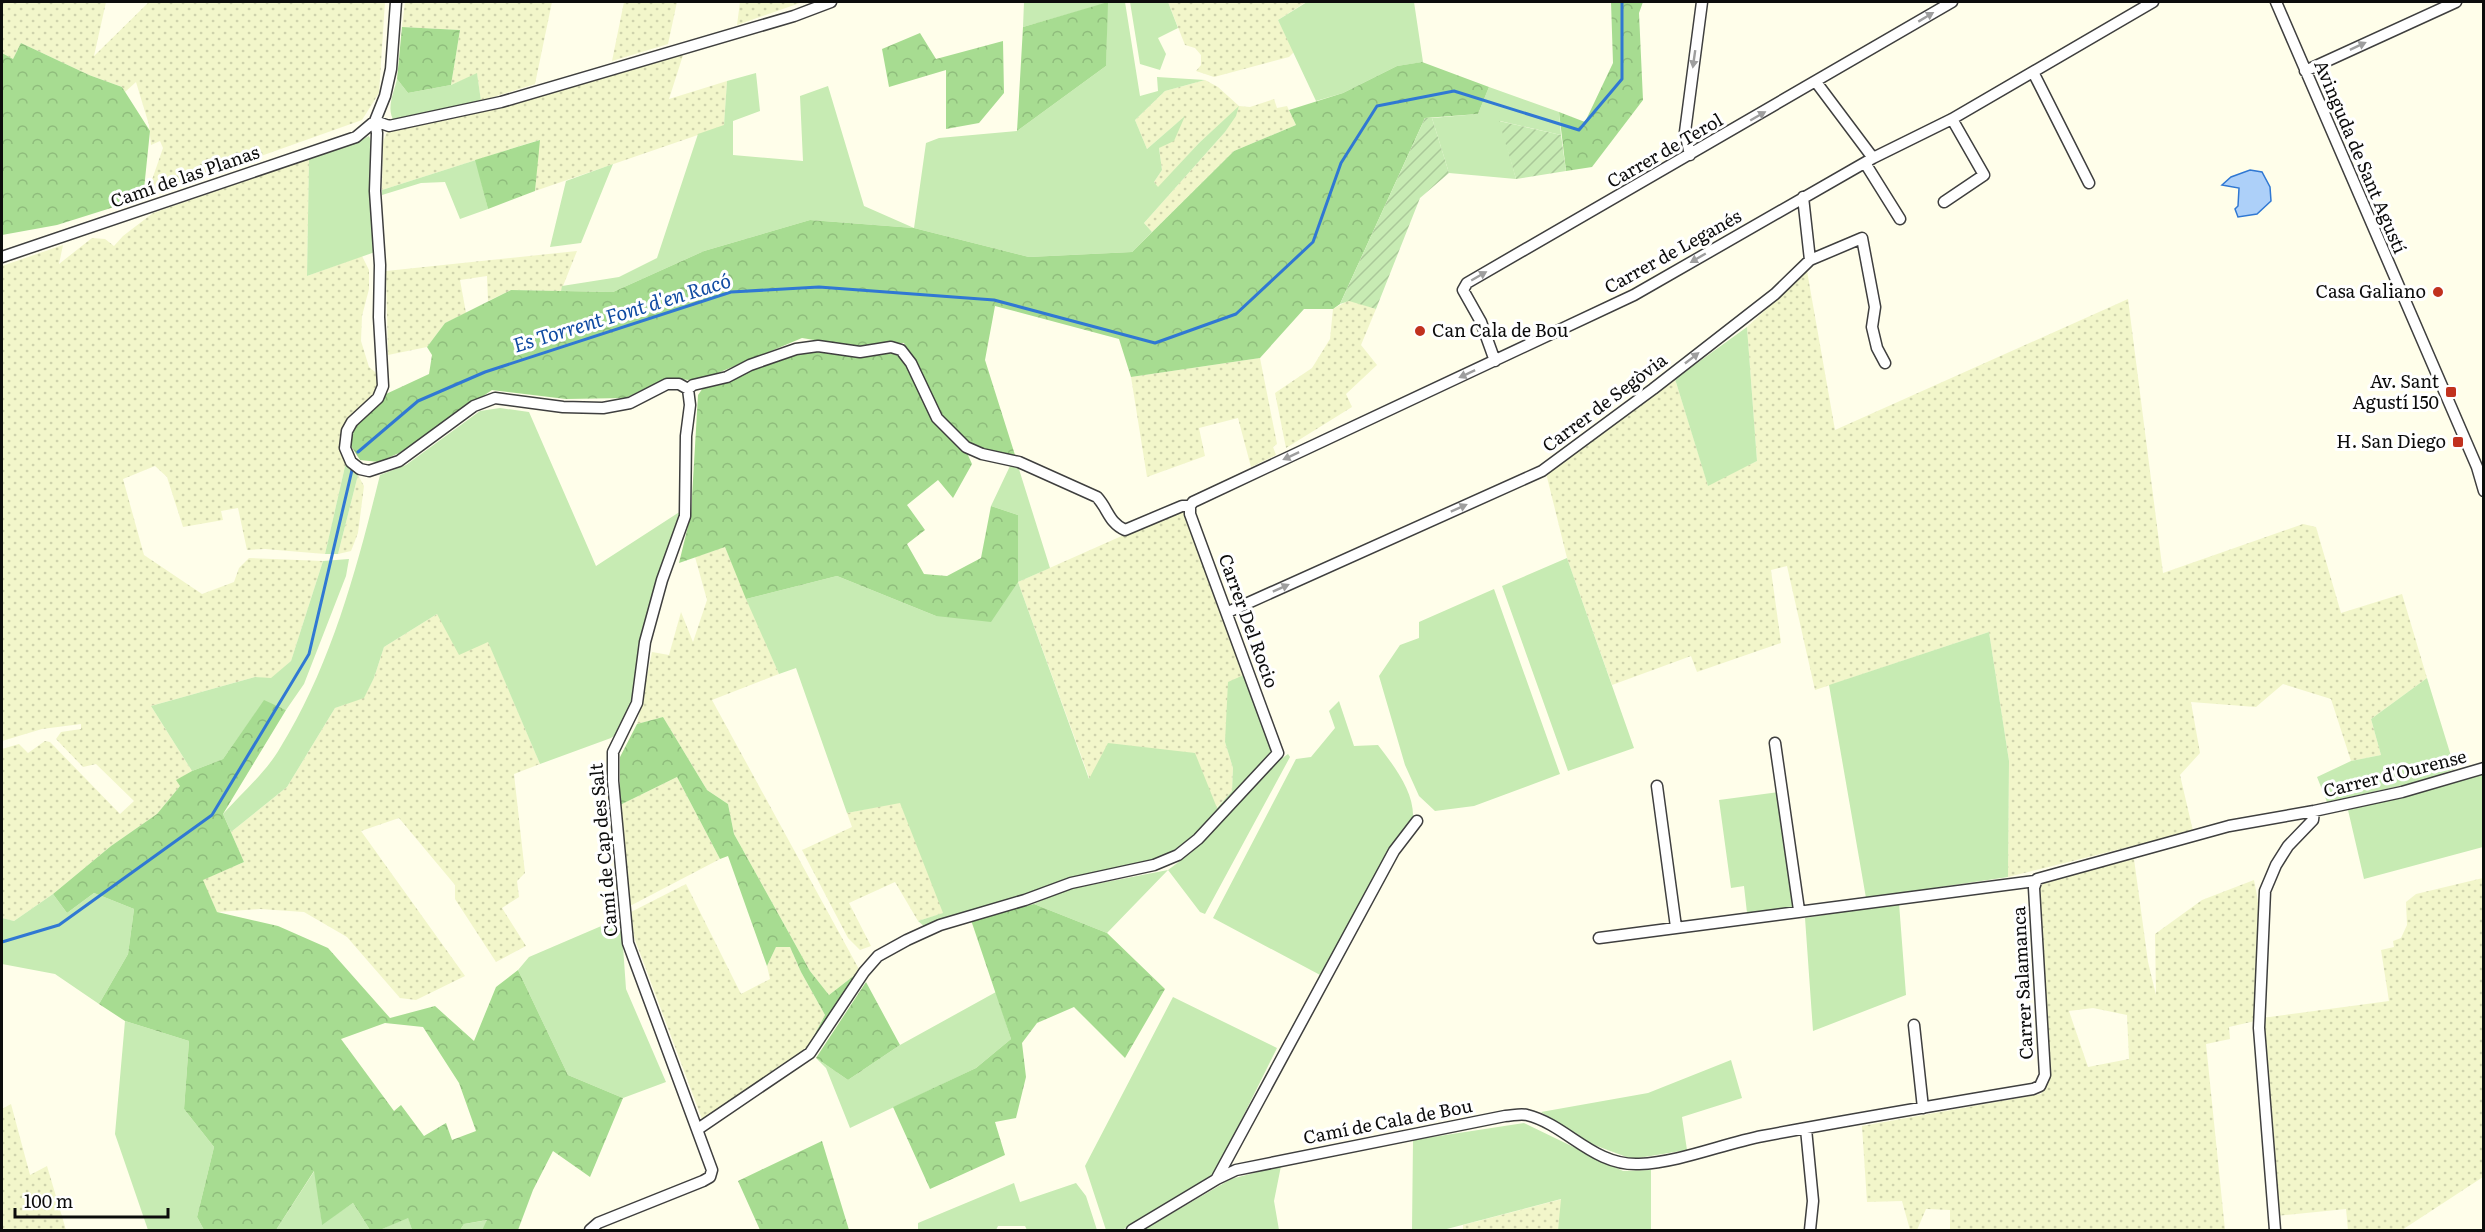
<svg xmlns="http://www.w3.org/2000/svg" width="2485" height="1232" font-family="Literata,serif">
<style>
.farmland{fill:url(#farmland-dots);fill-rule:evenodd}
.grass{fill:#c7ebb3}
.forest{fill:url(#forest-crowns);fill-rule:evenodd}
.garden{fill:url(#garden-furrows)}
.water{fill:#add0f9;stroke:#3078d3;stroke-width:1.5}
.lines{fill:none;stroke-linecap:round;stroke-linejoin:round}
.stream{stroke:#3078d3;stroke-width:3}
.minor-casing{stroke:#3f3f3f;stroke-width:13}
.minor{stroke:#fff;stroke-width:10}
.oneway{fill:#9e9e9e}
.poi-dot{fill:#c1311e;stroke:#fff;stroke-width:2}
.labels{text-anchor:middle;stroke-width:6;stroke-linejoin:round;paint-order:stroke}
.street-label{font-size:18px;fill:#0c0c0c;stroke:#fff}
.poi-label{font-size:18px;fill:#0c0c0c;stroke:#fff;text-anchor:end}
.water-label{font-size:20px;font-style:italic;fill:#104ba2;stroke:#fff}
</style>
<defs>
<pattern id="farmland-dots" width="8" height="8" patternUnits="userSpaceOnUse" patternTransform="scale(1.5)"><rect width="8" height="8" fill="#f2f6ca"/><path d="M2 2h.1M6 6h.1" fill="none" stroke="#ced2ac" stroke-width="1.8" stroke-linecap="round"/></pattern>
<pattern id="forest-crowns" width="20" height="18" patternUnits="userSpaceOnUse" patternTransform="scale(1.5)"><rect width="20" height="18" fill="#a7dc91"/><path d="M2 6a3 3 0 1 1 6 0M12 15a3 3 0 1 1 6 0" fill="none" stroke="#8fbc7c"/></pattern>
<pattern id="garden-furrows" width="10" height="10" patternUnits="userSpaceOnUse" patternTransform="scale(1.5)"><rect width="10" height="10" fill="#c7ebb3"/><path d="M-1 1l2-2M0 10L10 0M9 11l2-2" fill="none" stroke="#aac899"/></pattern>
</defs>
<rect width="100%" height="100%" fill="#fffeea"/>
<path class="farmland" d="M2 2H106L94 56 149 2H385L379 93 362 120 146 197 163 148 160 141 151 145 149 125 136 82 125 92 122 87 89 75 21 43 13 59 2 53Z
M405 2H552L535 84 481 101 477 74 451 85 460 30 402 27Z
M624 2H677L668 44 612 61Z
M740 2H803L737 25Z
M1168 2H1306L1278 20 1294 52 1289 57 1214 77 1196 71 1201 65V55L1195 48 1185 45Z
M684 52 669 99 727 81 724 126 535 191 539 140 382 190 383 142 387 132 527 99Z
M1205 80 1218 87 1239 106 1250 107 1274 99 1277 108 1287 106 1296 125 1234 151 1152 232 1144 223 1225 132 1239 107 1199 143 1158 188 1154 182 1162 170 1159 148 1184 117 1147 149 1135 120 1165 91Z
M309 159 307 276 362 256 369 270V289L362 316 361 341 369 367 380 376 377 392 352 418 346 462 325 554 265 549 247 550 238 508 221 511 223 520 183 527 167 477 155 466 123 479 144 555 202 594 234 582 239 568 249 558 323 561 291 661 271 679 255 677 151 706 192 771 177 780 180 786 157 814 111 846 53 894 14 921 2 918V749L19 744 28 753 45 741 50 742 120 814 134 801 96 764 83 767 56 739 61 732 81 729V724L42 729 2 741V266L63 245 59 264 92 238 105 239 114 246 123 236 153 213Z
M577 251 561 291 511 290 488 301 487 276 460 280 466 313 445 323 427 347 388 355 386 271Z
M1807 271 1835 430 2128 299 2163 573 2303 524 2316 527 2341 613 2402 594 2427 678 2371 719 2381 755 2351 761 2331 699 2283 684 2256 707 2191 702 2200 753 2180 775 2193 831 2008 877 2009 761 1989 632 1815 690 1787 566 1771 570 1781 643 1697 672 1691 656 1612 685 1567 558 1546 473 1675 379 1708 485 1757 461 1747 327Z
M1349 300 1376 309 1361 345 1377 365 1346 394 1352 407 1286 448 1275 393 1312 368 1330 339 1333 309Z
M1260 358 1277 444 1273 447 1276 455 1251 467 1238 418 1199 428 1205 456 1147 477 1131 377Z
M358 475 364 486 358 533 351 551 338 554Z
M1178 511 1185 513 1246 674 1225 742 1233 768 1232 791 1216 808 1090 780 1018 582Z
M725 547 779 674 712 700 860 971 829 995 810 971 734 834 728 804 707 790 663 717 637 724 652 652 669 655 681 612 693 642 707 600 695 557Z
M437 614 488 641 540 764 514 774 525 873 517 881 519 897 502 908 526 946 496 962 455 899V885L399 818 361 831 465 976 416 1000 400 998 347 937 304 912 260 909 217 912 202 880 244 862 231 832 287 787 335 708 364 697 374 678 384 647Z
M677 777 720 859 630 906 620 805Z
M900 802 944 913 918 921 895 882 849 903 871 946 860 950 848 938 802 850 852 827 847 813Z
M2134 859 2148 962 2156 995 2155 934 2202 900 2254 880 2259 906 2255 1021 2229 1027 2230 1039 2206 1044 2225 1230H1950V1210L1926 1209 1917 1230H1910L1902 1201 1867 1202 1862 1126 2041 1094 2048 1084 2039 888 2046 880ZM2093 1008 2127 1015 2129 1059 2088 1067 2069 1011Z
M2483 878V1177L2402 1230H2348L2346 1209 2276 1216 2270 1139 2271 1113 2267 1093 2269 1070 2265 1054 2262 1018 2389 1001 2381 950 2394 947 2393 941 2401 938 2407 925 2406 902 2416 894Z
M686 884 741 994 770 979 767 966 776 947H790L801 972 825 1015 809 1044 810 1048 702 1119 634 937 631 912Z
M11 1104 30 1175 47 1166 66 1230H2V1109Z
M1562 1199 1558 1230H1463V1225Z"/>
<path class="grass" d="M1024 2H1125L1140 96 1158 91 1157 77 1205 80 1165 91 1135 120 1147 149 1185 116 1174 141 1159 148 1162 170 1154 182 1158 187 1199 143 1239 106 1236 116 1225 132 1144 223 1152 232 1132 252 1029 257 914 228 810 220 704 251 613 292 561 291 562 286 619 277 657 258 698 134 724 125 727 81 756 73 760 111 733 121V155L803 161 800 96 828 86 864 206 914 228 926 143 939 138 1017 131 1106 66 1107 3 1023 27Z
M1130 2H1168L1178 28 1158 38 1166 54 1160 70 1140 64Z
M1307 2H1414L1423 62 1397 66 1343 93 1316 101 1278 20Z
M477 73 481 101 395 122C385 110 394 93 397 79L408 93 451 85Z
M1489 87 1559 112 1561 135 1500 121 1516 179 1449 173 1432 118 1478 114Z
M369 136 373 147 375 252 307 276 309 159 351 145Z
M476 160 488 209 460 219 445 182 421 183 382 195V190Z
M613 164 581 243 550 247 566 181Z
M1747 327 1757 461 1708 486 1675 379Z
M500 408 529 412 596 566 681 511 656 587 634 697 622 730 611 738 540 764 488 642 459 655 437 614 384 647 374 678 364 698 335 708 287 787 231 832 223 814C241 794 267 771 280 748 331 666 357 568 380 475L406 465 480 411Z
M346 462 358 475 338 554H325Z
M1010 466H1018L1050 568 1018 582 1089 779 1108 743 1195 753 1217 808 1232 791 1233 768 1225 742 1228 682 1246 674 1274 751 1202 830 1178 850 1154 862 1024 896 925 927 918 921 943 913 900 803 847 813 796 668 779 674 746 599 837 576 936 616 1018 515 991 506Z
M1567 558 1634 748 1568 771 1502 586Z
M349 559 346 576 304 684 286 710 264 701 223 759 192 771 151 706 255 677 271 678 291 661 323 561Z
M1494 589 1560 774 1474 806 1435 811 1419 796 1405 765 1379 676 1400 645 1419 638V622Z
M1989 632 2009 761 2008 877 1866 898 1829 685Z
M2427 678 2455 769 2422 781 2327 802 2317 777 2351 761 2381 755 2371 719Z
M1339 701 1354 746 1378 745C1394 766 1415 792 1413 820L1322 976 1213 918 1296 759 1311 757 1335 728 1329 711Z
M1288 754 1290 757 1205 914 1200 912 1168 870 1107 933 1034 904 1065 890 1168 870 1192 852 1277 762Z
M2483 773V847L2364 879 2348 810Z
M1779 792 1794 907 1747 913 1744 886 1731 888 1719 800Z
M94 893 134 909 128 954 99 1004 55 974 2 964V918L14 921 53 894 67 913Z
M1899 903 1906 995 1813 1031 1805 918Z
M613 921 622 932 626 989 666 1082 623 1098 568 1075 518 970 529 957Z
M996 992 1011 1039 976 1068 850 1128 826 1068 816 1058 848 1080 900 1045Z
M1173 997 1277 1048 1214 1175 1122 1230H1106L1085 1166Z
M125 1021 189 1041 184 1109 214 1147 197 1217 204 1230H148L115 1134Z
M1731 1060 1742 1098 1682 1117 1687 1150 1632 1159 1586 1142 1541 1112 1648 1093Z
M1524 1123 1623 1171 1651 1170V1230H1558L1561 1199 1443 1230H1412L1413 1140Z
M1281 1166 1274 1201 1279 1230H1143L1231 1179Z
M315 1170 322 1224 353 1203 370 1230H276Z
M1014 1183 1020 1202 1076 1183 1086 1196 1097 1230H1027L1025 1226H998L996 1230H918V1223Z
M408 1217 412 1230H380Z
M488 1220 482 1230H460L464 1224Z"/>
<path class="forest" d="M1108 2 1106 66 1017 131 1023 27Z
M1611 2H1643L1639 13 1643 100 1592 167 1566 171 1559 112 1585 122 1613 63Z
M402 27 460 30 451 85 408 93 397 79Z
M920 33 936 59 1003 41 1004 93 979 123 946 129V70L889 87 882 49Z
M21 43 89 75 122 87 150 131 144 189 111 208 57 225 2 235V53L13 59Z
M1422 62 1489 87 1478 114 1425 118 1340 304 1333 309H1304L1260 358 1131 377 1119 339 995 306 985 360 1015 455C1005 454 992 454 983 450 940 431 923 381 904 343L851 346 802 338 713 375 689 380 667 378 626 398 566 399 492 390 399 453 379 462 360 460 351 446 352 430 386 394 429 374 432 355 427 347 445 323 511 290 613 292 704 251 810 220 914 228 1029 257 1132 252 1234 151 1296 125 1289 110 1343 93 1397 66Z
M540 140 535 191 488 209 475 160Z
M809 351 857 357 885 352 899 355 967 453 972 464 953 498 938 480 907 505 925 530 907 544 924 574 947 576 981 558 991 506 1018 515V582L991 622 936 616 837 576 746 599 725 547 679 563 691 514 698 395 703 388 723 384 747 372Z
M264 700 286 710 223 814 244 862 203 880 217 912 278 926 328 948 390 1018 435 1006 474 1041 496 987 518 970 568 1075 623 1098 590 1177 553 1151 533 1190 518 1230H482L487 1220 464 1224 460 1230H412L408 1218 380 1230H370L353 1203 322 1225 314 1171 276 1230H204L197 1217 214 1147 184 1109 189 1041 125 1021 99 1004 128 954 134 909 94 893 67 913 53 894 111 846 157 814 180 786 176 780 192 771 223 759ZM385 1023 423 1027 459 1083 476 1131 452 1140 446 1123 424 1136 401 1105 394 1111 341 1039Z
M663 717 707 790 728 804 734 834 810 971 829 995 860 971 810 1048 809 1045 825 1015 801 972 790 947H776L767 966 728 856 720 859 677 777 620 805V757L637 724Z
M1034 904 1107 933 1165 989 1125 1058 1074 1007 1037 1023 1022 1043 1026 1077 1016 1118 995 1122 1005 1155 930 1189 893 1107 976 1068 1011 1039 971 920Z
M866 982 900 1045 848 1080 816 1058Z
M822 1141 849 1230H760L738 1181Z"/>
<path class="garden" d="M1425 118H1432L1449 173 1420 198 1376 309 1349 301 1340 304Z
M1499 121 1561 135 1566 171 1516 179Z"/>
<path class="water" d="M2250 170 2262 172 2270 187 2271 201 2257 214 2238 217 2235 209 2238 206 2239 188 2222 185 2231 177Z"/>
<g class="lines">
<path class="stream" d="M358 452 418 401 485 372 731 292 819 287 994 300 1155 343 1236 314 1313 242 1341 163 1377 106 1454 91 1579 130 1622 79V2
M2 942 59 925 212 815 309 654 352 470"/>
<defs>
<path id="minor" d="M396 2 391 69 385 96 375 121 377 133 375 191 380 265 379 317 383 386 378 398 352 422 347 431 345 448 351 462 360 469 369 471 399 461 474 406 495 398 563 407 603 408 630 403 667 384H679L688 389 690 405 686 436 685 516 662 580 645 642 637 703 613 752V781L628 943 712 1170 710 1177 703 1181 598 1223 590 1230
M2276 2 2477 467 2484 491
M2305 71 2456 2
M2033 72 2089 183
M1816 82 1873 158
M375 121 389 126 501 102 794 16 831 2
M1690 155 1685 132 1702 2
M1865 163 1900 219
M1803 197 1810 260
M1944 202 1984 175 1952 119
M2 257 356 137 375 121
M1495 361 1481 322 1463 290 1467 283 1952 2
M688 389 693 385 727 377 750 365 796 349 818 346 860 352 891 347 901 350 911 363 937 418 966 447 982 454 1019 462 1097 497C1108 509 1109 523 1125 530L1182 506H1190
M1228 612 1542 471 1653 389 1775 294 1810 260 1862 238 1875 307 1872 327 1877 348 1885 363
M1775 743 1799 910
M1657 786 1676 927
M1599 938 2035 881
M1914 1025 1923 1108
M698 1129 810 1053 864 972 878 956 907 940 940 925 1025 900 1071 883 1154 865 1178 855 1198 839 1278 753 1190 514V506L1193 502 1634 295 1873 158 1952 119 2153 2
M1806 1129 1813 1201 1810 1230
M1217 1178 1394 851 1417 821
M1132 1230 1217 1179 1236 1170 1505 1116C1512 1116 1520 1113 1527 1115 1567 1125 1593 1166 1639 1164 1681 1162 1722 1144 1763 1136 1853 1119 1943 1104 2033 1089L2040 1086 2045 1075 2034 888 2037 879 2229 826 2314 811 2402 792 2484 768
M2275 1230 2259 1028 2265 891 2276 865 2288 846 2313 820 2314 811"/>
</defs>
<use href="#minor" class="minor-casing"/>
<use href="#minor" class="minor"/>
</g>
<defs><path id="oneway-solid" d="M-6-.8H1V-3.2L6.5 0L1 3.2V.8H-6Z" transform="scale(1.5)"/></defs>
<g class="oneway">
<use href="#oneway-solid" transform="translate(1926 17) rotate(-31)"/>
<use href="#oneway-solid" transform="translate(2358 46) rotate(-25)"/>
<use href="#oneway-solid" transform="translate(1694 59) rotate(98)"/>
<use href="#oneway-solid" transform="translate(1758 116) rotate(-30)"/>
<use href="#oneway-solid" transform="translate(1698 258) rotate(150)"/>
<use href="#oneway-solid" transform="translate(1479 276) rotate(-30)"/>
<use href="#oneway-solid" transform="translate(1692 358) rotate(-38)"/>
<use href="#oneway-solid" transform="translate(1467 374) rotate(155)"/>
<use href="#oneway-solid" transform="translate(1291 456) rotate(155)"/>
<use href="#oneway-solid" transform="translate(1459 508) rotate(-24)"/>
<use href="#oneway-solid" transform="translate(1281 588) rotate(-24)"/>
</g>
<g class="poi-dot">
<circle cx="2438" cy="292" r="6"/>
<circle cx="1420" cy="331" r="6"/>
<rect x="2445" y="386" width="12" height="12" rx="3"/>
<rect x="2452" y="436" width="12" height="12" rx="3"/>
</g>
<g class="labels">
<g class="street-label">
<text transform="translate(1665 151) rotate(-30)" y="6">Carrer de Terol</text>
<text transform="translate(2360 157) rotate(67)" y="6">Avinguda de Sant Agustí</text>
<text transform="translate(185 177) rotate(-19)" y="6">Camí de las Planas</text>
<text transform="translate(1673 252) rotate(-29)" y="6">Carrer de Leganés</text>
<text transform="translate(1605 403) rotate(-37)" y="6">Carrer de Segòvia</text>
<text transform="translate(1248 621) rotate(70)" y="6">Carrer Del Rocio</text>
<text transform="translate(2395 774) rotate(-14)" y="6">Carrer d'Ourense</text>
<text transform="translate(604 850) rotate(-95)" y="6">Camí de Cap des Salt</text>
<text transform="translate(2023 983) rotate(-93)" y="6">Carrer Salamanca</text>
<text transform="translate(1388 1122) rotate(-11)" y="6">Camí de Cala de Bou</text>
</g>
<g class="poi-label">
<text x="2426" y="298">Casa Galiano</text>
<text x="1432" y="337" text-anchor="start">Can Cala de Bou</text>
<text x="2439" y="388">Av. Sant<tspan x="2439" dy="21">Agustí 150</tspan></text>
<text x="2446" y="448">H. San Diego</text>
</g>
<g class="water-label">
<text transform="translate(622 313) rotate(-17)" y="7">Es Torrent Font d'en Racó</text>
</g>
</g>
<rect width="2485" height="1232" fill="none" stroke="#0c0c0c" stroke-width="6"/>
<path d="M15 1208v9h153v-9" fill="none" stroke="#0c0c0c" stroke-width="3"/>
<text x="24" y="1208" font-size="18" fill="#0c0c0c" stroke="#ffffff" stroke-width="4.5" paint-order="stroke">100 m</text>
</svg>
